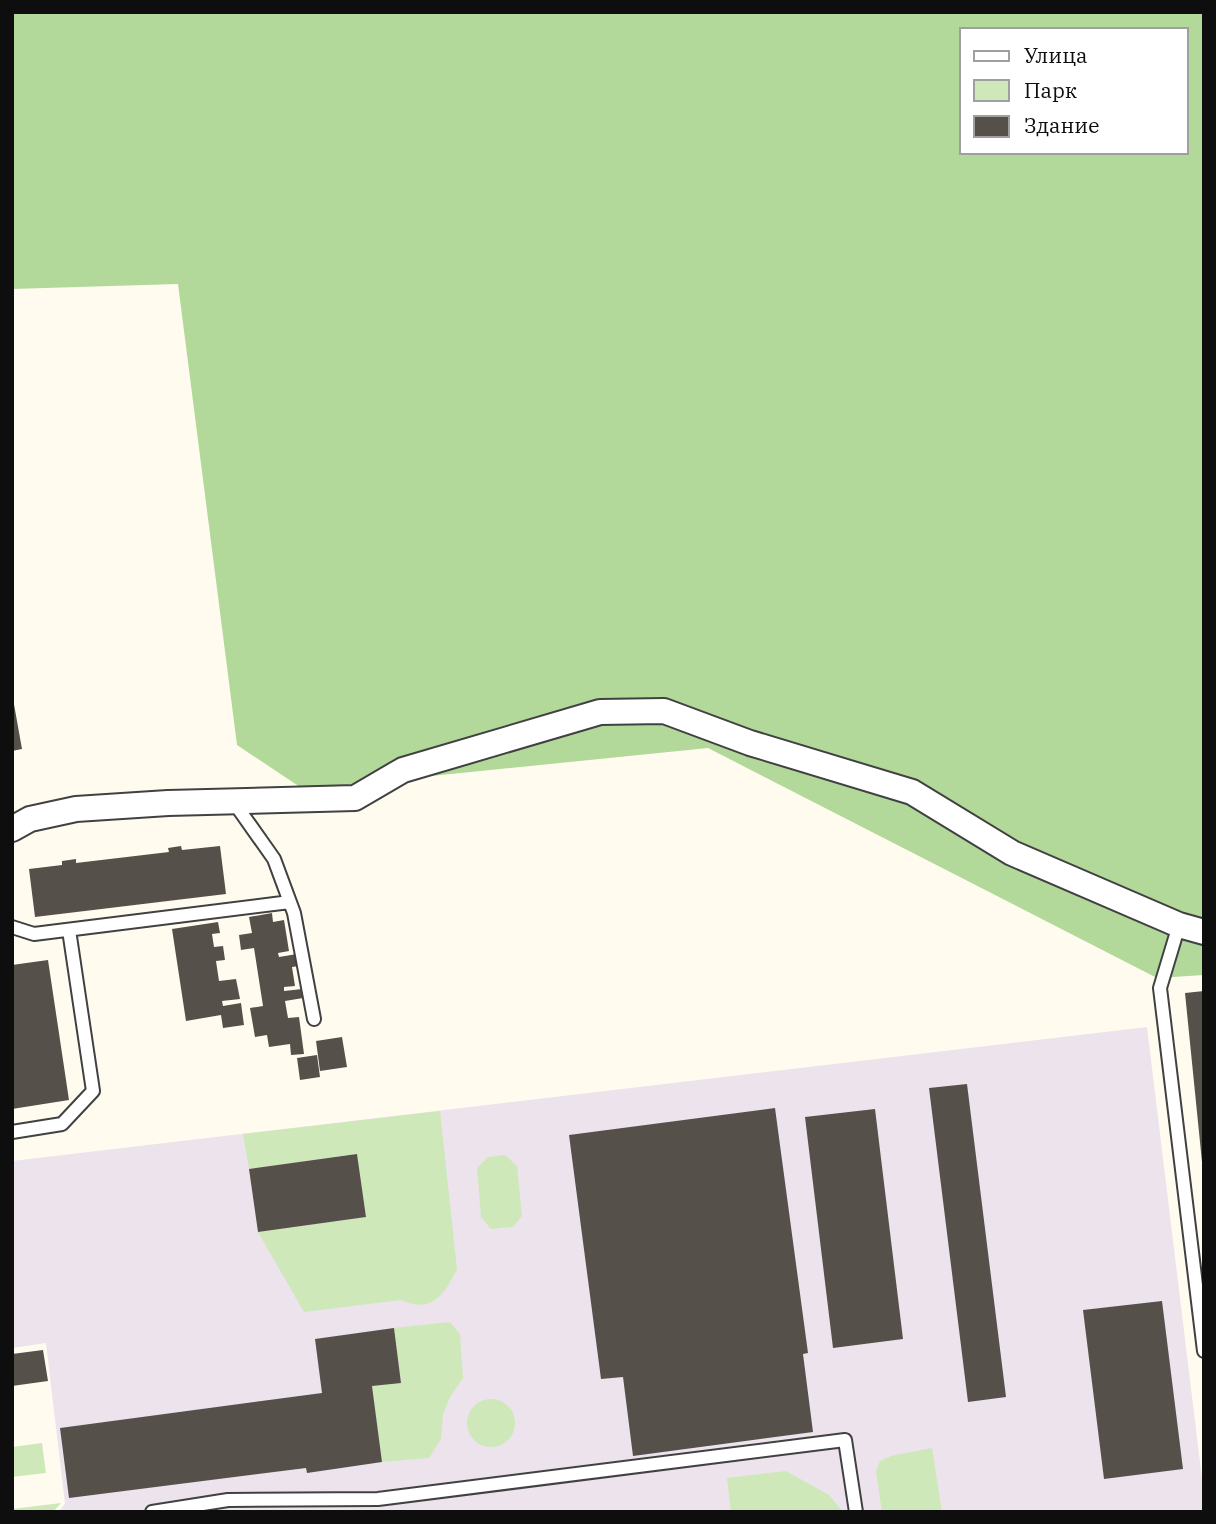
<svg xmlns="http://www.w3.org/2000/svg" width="1216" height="1524" font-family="'IBM Plex Serif',serif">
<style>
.industrial{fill:#ece3ec}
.green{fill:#cfe8ba}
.forest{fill:#b2d99a;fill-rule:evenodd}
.building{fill:#56504b}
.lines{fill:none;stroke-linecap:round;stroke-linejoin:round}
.lane-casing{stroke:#414141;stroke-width:16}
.street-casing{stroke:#414141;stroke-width:28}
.lane{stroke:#fff;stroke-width:12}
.street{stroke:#fff;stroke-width:24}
</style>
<rect width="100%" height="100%" fill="#fffcef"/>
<path class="industrial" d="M1147 1027 1204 1495V1512H58L65 1504 46 1343 12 1348V1161Z"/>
<path class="green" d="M440 1111 457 1269C444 1295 432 1314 401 1300L304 1312 258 1232 366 1217 357 1154 249 1169 243 1134Z
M505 1155 517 1166 522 1216 513 1227 491 1229 481 1217 477 1168 488 1157Z
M450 1322 460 1334 463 1378 450 1397 443 1414 441 1439 429 1458 382 1462 372 1386 401 1382 394 1328Z
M467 1423a24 24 0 1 1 48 0a24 24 0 1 1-48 0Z
M42 1443 46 1473 12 1477V1447Z
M932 1448 942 1512H882L876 1472 880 1461 891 1456Z
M786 1471 829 1495 843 1512H731L727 1478Z
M61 1503 53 1512H12V1509Z"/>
<path class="forest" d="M12 12H1204V975L1157 978 708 748 303 789 237 745 178 284 12 289ZM962 30H1186V152H962Z"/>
<path class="building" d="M12 693 22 749 12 751Z
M181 846 182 850 220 846 226 894 35 917 29 869 62 865V861L76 859V863L169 852 168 848Z
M272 913 273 922 284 920 289 951 278 953 279 957 297 954 299 966 292 967 295 986 284 987V991L302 989 303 998 285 1001 288 1018 299 1017 304 1054 291 1055 290 1044 269 1047 267 1035 255 1037 250 1008 263 1006 254 948 241 950 239 935 252 933 249 917Z
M218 922 220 933 212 934 214 947 223 946 225 960 216 961 219 981 236 979 240 999 222 1001 223 1006 241 1003 244 1025 223 1028 221 1015 186 1021 172 929Z
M48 960 69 1100 12 1109V965Z
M1204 991V1161L1202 1162 1185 993Z
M342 1037 347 1067 320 1071 316 1041Z
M317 1055 320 1077 300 1080 297 1058Z
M967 1084 1006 1397 968 1402 929 1088Z
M775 1108 808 1353 803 1354 813 1432 633 1456 623 1377 601 1379 569 1135Z
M875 1109 903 1339 833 1348 805 1117Z
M357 1154 366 1217 258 1232 249 1169Z
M1162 1301 1183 1469 1104 1479 1083 1310Z
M394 1328 401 1383 372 1386 382 1462 307 1473 306 1468 69 1498 60 1428 322 1393 315 1339Z
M43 1350 48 1381 12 1386V1354Z"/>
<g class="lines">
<defs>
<path id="lane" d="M233 801 274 859 294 913 314 1019
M1179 925 1160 988 1204 1351
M12 927 34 934 290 902
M12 1132 62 1124 93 1091 69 930
M152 1512 228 1500 378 1499 845 1440 856 1512"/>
<path id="street" d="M12 829 30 819 76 809 168 803 355 798 403 770 600 712 664 711 750 743 912 792 1012 853 1179 925 1204 932"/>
</defs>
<use href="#lane" class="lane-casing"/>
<use href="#street" class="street-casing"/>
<use href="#lane" class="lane"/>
<use href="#street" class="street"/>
</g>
<rect width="1216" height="1524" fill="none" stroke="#0e0e0e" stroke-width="28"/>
<rect x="960" y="28" width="228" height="126" fill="#ffffff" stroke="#9f9f9f" stroke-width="2"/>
<rect x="974" y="51" width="35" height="10" fill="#ffffff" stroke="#9f9f9f" stroke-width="2"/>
<text x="1024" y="63" font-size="21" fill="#0e0e0e">Улица</text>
<rect x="974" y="80" width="35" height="21" fill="#cfe8ba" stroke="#9f9f9f" stroke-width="2"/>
<text x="1024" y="98" font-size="21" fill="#0e0e0e">Парк</text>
<rect x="974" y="116" width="35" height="21" fill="#56504b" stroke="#9f9f9f" stroke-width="2"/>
<text x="1024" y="133" font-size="21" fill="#0e0e0e">Здание</text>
</svg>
